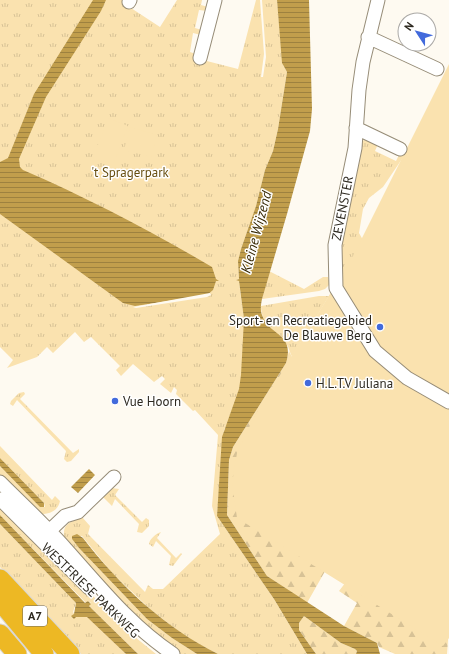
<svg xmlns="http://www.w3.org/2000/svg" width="449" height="654" font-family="'PT Sans',sans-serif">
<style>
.grass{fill:url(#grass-tufts)}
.forest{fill:url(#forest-firs)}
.pitch{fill:#fae2af}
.water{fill:url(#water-rules)}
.pier{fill:#fefaf1}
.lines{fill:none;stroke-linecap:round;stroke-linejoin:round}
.minor-casing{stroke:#968c77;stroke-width:15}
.highway-casing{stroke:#d9d8d7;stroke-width:21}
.minor{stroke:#fff;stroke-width:13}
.highway{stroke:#edb824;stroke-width:19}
.poi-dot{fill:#426adc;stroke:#fff;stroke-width:1.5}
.labels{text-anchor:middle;stroke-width:3;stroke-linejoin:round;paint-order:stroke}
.shield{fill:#fff;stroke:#6c6963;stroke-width:1}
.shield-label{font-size:12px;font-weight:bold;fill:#2d2920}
.park-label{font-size:13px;fill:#674e0f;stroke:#fff}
.street-label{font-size:13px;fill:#2d2920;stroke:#fff}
.poi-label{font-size:13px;fill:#2d2920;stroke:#fff;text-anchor:start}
.water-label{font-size:14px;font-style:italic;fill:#372803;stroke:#fff}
</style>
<defs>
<pattern id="grass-tufts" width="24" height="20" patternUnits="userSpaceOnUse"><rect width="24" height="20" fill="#fae2af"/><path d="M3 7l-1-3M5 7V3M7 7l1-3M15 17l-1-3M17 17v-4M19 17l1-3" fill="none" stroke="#d7c296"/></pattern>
<pattern id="forest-firs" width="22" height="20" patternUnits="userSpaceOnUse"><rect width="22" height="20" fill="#fae2af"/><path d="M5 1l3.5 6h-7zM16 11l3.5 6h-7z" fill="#d7c296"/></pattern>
<pattern id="water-rules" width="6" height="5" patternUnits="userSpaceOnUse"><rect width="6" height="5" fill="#c19e4c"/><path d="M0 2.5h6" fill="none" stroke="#9d813f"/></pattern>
</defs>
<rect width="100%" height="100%" fill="#fefaf1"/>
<path class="grass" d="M0 0H124L131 8 160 27 177 0H202L201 5 208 7 207 11 199 10 195 28 202 30 201 35 193 33 190 52 196 54 199 59 238 69 256 0H260L264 54 261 77H263L266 57 262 0H277L283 65 287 72 278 129 273 151 265 170 256 206 241 249 238 261 239 279 236 280H239C240 294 243 307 244 320 246 354 242 402 224 430L217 516 274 599 307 654H218L202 646 182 634 150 609 112 573 82 536 74 537 72 539 79 548 147 619 172 638 197 654H179L150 633 65 542C61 524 68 523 82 517L90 526 88 534 145 592 148 585 153 589H163L220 534 212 506 218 435 195 410 193 411 176 394 177 390 174 387 171 393 160 384 165 379 162 376 154 382 133 364 121 376 116 370 120 366 91 337 84 342 75 332 53 353 47 347 37 357 7 368 13 360 0 347Z
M364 140 378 144 375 151 396 161 400 153 404 156 383 187 369 198 363 209 359 233 363 240 364 249 340 279 339 258 344 222 347 219 361 154 358 151 360 143Z
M269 271 304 289 323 277H328L330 284 325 289 319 291 262 299Z
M319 296H329L292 357C290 353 289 348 287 345 276 333 261 324 261 306Z
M24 392 25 394 20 399 73 453 79 449V452L71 461 67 462 64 459 66 451 17 400 13 406 10 404 11 401 19 393Z
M0 446 52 500 55 496 60 501C58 511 50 514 41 514L0 477V466L43 507H45L44 503 0 458Z
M112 488 119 489 115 495 142 522 146 518 149 520V526L142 533 137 532 139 524 115 499 112 506 103 497Z
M0 503 130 633 156 654H138L89 606 91 603 88 601 86 603 0 515Z
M0 524 76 603 73 612 76 617 87 616 126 654H81L0 567Z
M161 532 157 538 176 558 181 553 182 554 173 566 169 565 171 556 156 541 153 547 149 544C149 540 156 533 161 532Z"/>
<path class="forest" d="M333 289 449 626 447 654H395L379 647 377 643 344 626 357 603 339 591 349 578 328 566 307 603 267 576 227 515 229 460 233 447 286 363 289 351 292 357Z
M304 616 341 643 355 649 357 651 356 654H316L299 630V623Z"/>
<path class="pitch" d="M449 64V638L443 646 237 518 232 483 237 453 254 417 348 266Z
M108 118 128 126 113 165 93 158Z
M130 127 157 135 151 157 124 150Z"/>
<path class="water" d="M93 0H106L101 11 46 97 19 159 20 167 23 170C88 198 151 231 212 267L216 279 219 281H216L213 290 207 295 135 306 123 303 0 214V162L8 158 34 94Z
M277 0H309L312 109 310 131 287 214 262 299C261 304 260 310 262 315 270 337 295 333 286 363L233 447 229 460 227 515 267 576 344 626 377 643 380 654H356L357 651 355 649 341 643 304 616 299 623V630L316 654H307L274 599 217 516 222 437 239 389 241 375 244 319 239 281 236 280 239 279 238 261 241 249 256 206 265 170 273 151 278 129 287 72 282 63Z
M0 458 44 503V507H40L0 466Z
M89 469 95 475 78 493 71 487Z
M0 515 85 603 88 601 91 604 89 606 138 654H126L87 617H76L74 619 71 616 74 614 76 603 0 524Z
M77 534 83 538C120 586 164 627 218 654H197L172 638 147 619 79 548 72 539V536Z"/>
<path class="pier" d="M210 293 211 295 207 297 136 308 133 307Z"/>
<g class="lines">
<defs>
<path id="minor" d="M378 0 363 62 359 90 355 148 335 245 336 288 375 351 407 378 449 402
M129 2 130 0
M368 37 437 69
M200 58 215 0
M356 128 400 149
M0 482C22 504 46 526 66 549 100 587 131 626 173 654
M0 499 89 588
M43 537 65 516 78 512 114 477"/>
<path id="highway" d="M0 579 70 654
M0 601 44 654
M0 634 17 654"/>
</defs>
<use href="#minor" class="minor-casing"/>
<use href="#highway" class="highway-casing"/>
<use href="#minor" class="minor"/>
<use href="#highway" class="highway"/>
</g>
<g class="poi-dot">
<circle cx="380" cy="327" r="4"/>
<circle cx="308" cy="383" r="4"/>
<circle cx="115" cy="401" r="4"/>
</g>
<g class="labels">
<rect class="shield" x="23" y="606" width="24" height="20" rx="3"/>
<g class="shield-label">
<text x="35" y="620">A7</text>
</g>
<g class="park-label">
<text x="130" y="177">'t Spragerpark</text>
</g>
<g class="street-label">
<text transform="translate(342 208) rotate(-79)" y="5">ZEVENSTER</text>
<text transform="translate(91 590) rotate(44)" y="5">WESTFRIESE PARKWEG</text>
</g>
<g class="poi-label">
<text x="372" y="325" text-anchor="end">Sport- en Recreatiegebied<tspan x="372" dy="15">De Blauwe Berg</tspan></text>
<text x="316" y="388">H.L.T.V Juliana</text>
<text x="123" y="406">Vue Hoorn</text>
</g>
<g class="water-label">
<text transform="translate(256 232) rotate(-75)" y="5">Kleine Wijzend</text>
</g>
</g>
<g transform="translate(417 32) rotate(306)"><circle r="19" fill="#ffffff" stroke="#aba9a6"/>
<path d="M0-3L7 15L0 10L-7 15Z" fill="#426adc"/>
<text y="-6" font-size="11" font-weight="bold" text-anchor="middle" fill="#2d2920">N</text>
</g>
</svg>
